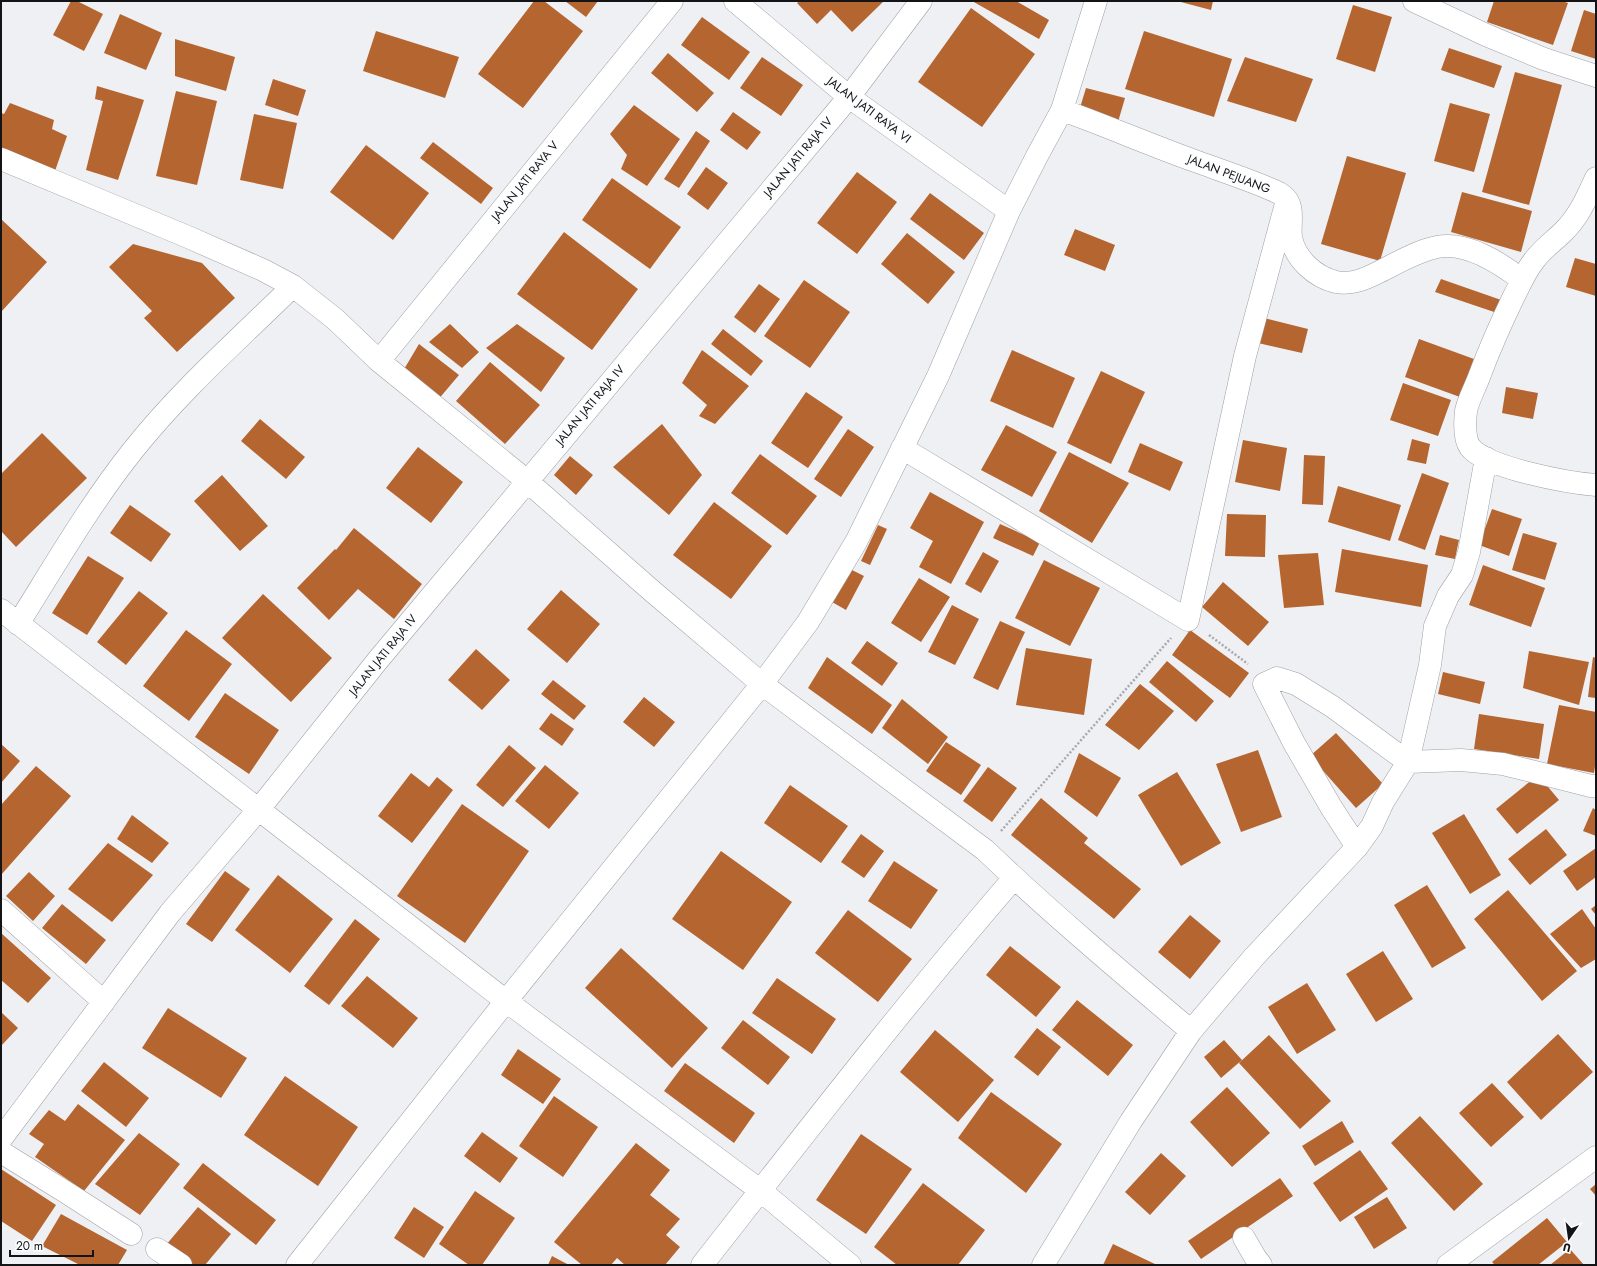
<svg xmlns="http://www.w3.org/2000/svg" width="1597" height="1266" font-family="Jost,sans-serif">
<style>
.building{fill:#b5652f}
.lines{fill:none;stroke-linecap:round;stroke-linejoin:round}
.street-casing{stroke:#9ea0a4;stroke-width:23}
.path{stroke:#a7a8ac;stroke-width:2.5;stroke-dasharray:2 2;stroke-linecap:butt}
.street{stroke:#fff;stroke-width:22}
.labels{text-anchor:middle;stroke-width:3;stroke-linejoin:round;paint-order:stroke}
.street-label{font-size:12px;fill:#141416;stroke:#fcfdff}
</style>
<rect width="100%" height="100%" fill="#eef0f4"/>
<path class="building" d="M71 1H77L103 14 84 51 53 35Z
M534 1H544L583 31 523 108 478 74Z
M565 1H598L586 17Z
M800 1H884L852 32 831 10 817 24 797 3Z
M972 1H1016L1049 20 1039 39Z
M1177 1H1213L1211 10Z
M1494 1H1562L1568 3 1553 45 1487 22Z
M1353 5 1392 17 1375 72 1336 59Z
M971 8 1035 54 982 127 918 82Z
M1584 10 1596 14V59L1571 51Z
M120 14 162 33 146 70 104 53Z
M702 17 750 52 729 80 681 45Z
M376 31 459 57 445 98 363 71Z
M1144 31 1232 59 1214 117 1125 89Z
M175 39 235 57 226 91 175 76Z
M1449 48 1502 66 1494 88 1441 70Z
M668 53 714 93 697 112 651 73Z
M762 57 803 85 781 116 740 88Z
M1245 57 1313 79 1296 122 1227 101Z
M1515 72 1562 85 1529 205 1482 192Z
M273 79 306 90 298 116 265 105Z
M97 86 144 100 118 180 86 170 103 101 95 99Z
M1086 88 1125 98 1118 122 1079 111Z
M176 91 217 101 197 185 156 176Z
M10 103 54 120 52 129 67 136 54 174 1 149V113L4 114Z
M1450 103 1490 114 1474 172 1434 161Z
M634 105 680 139 647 186 621 169 627 155 610 134Z
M733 112 761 132 747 150 720 130Z
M254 114 297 123 283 189 240 180Z
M696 131 710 141 679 188 664 179Z
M433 142 493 188 481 204 420 158Z
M366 145 429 193 393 240 330 192Z
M1347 156 1406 173 1380 261 1321 244Z
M706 167 728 183 708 210 687 194Z
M857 172 897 202 857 254 817 223Z
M612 178 681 227 650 269 582 220Z
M1462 192 1532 211 1521 252 1451 232Z
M930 193 984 233 964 260 910 219Z
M1 219 47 262 1 312Z
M1075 229 1115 245 1105 271 1064 255Z
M564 232 638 289 592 350 517 294Z
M907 233 955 272 928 304 881 264Z
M133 244 202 263 235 298 177 352 144 318 152 311 109 267Z
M1575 258 1596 264V296L1566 287Z
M1441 279 1504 301 1497 313 1435 292Z
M804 280 850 312 810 368 764 336Z
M759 284 780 299 755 333 734 317Z
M1264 318 1308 329 1302 353 1258 343Z
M450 324 479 352 462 368 429 342Z
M517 324 565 358 541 392 486 348Z
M723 329 763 361 751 376 711 344Z
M1419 339 1474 359 1460 397 1405 377Z
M419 344 459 375 437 401 400 376Z
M702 350 749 386 715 424 699 416 707 405 682 383Z
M1012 350 1075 378 1053 428 990 401Z
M490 362 540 405 505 444 456 401Z
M1101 371 1145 392 1111 464 1067 443Z
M1403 383 1451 400 1438 436 1390 420Z
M1506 387 1538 393 1533 419 1502 413Z
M806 392 843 417 808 468 771 443Z
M260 419 305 457 286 479 241 441Z
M662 424 702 475 669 515 613 467Z
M1006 425 1057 452 1032 497 981 470Z
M848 429 874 447 841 497 814 479Z
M42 433 87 478 16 547 1 531V474Z
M1412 439 1430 444 1426 464 1407 460Z
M1243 440 1287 448 1280 491 1235 482Z
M1140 443 1183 462 1170 491 1128 472Z
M418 447 463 482 431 523 386 488Z
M1069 452 1129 483 1092 543 1039 511Z
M760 454 817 496 787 535 731 493Z
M1304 455 1325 456 1323 505 1302 504Z
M570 456 593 475 576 495 554 475Z
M1422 473 1449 483 1425 550 1398 540Z
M222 475 268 526 240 551 194 501Z
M1338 486 1401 505 1390 541 1328 522Z
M930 492 984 522 951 584 919 567 933 541 910 528Z
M714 502 772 546 731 599 673 555Z
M130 505 171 534 151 562 110 533Z
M1492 509 1522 519 1509 556 1479 545Z
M1227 514 1266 515 1265 557 1225 556Z
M1000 524 1040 542 1033 556 993 538Z
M878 525 887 529 870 565 861 561Z
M354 528 422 584 394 619 358 589 329 620 297 588 335 549 336 550Z
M1523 533 1557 543 1545 580 1512 570Z
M1440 535 1459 540 1455 559 1435 555Z
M1342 549 1428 565 1421 607 1335 592Z
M983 552 999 561 981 593 965 584Z
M1318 553 1324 605 1284 608 1278 555Z
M88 556 124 578 87 635 52 613Z
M1044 560 1100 588 1070 646 1015 618Z
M1483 565 1545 588 1531 627 1469 605Z
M850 569 864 576 846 610 832 602Z
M919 578 950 597 921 642 891 623Z
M1223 582 1269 622 1248 646 1202 607Z
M561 590 600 624 567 663 527 629Z
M139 591 168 613 126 665 97 642Z
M263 594 332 658 291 702 222 638Z
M952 605 979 619 955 665 928 652Z
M1000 621 1025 632 998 690 973 678Z
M186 630 232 664 189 721 143 686Z
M1190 630 1249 673 1230 698 1172 655Z
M867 641 898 663 882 686 851 663Z
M1026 648 1092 659 1084 715 1016 705Z
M476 649 510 680 482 710 448 680Z
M1529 651 1589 662 1579 705 1523 688Z
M827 657 892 705 872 734 808 688Z
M1593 657 1596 658V698L1588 697Z
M1167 661 1214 701 1196 722 1149 682Z
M1443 672 1485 682 1480 704 1438 694Z
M553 680 586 706 574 720 541 694Z
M1140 684 1174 711 1139 750 1105 725Z
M225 693 279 730 249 774 195 737Z
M644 697 675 722 654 747 623 722Z
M902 699 948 737 928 764 882 728Z
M1559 705 1596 712V760L1594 773 1547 764Z
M551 713 574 729 562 746 539 729Z
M1479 714 1544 724 1539 759 1474 749Z
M1336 733 1383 784 1356 808 1310 756Z
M946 742 981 765 961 795 926 771Z
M1 744 20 761 1 783Z
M509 745 536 768 503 807 476 785Z
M1258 750 1282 817 1241 832 1216 764Z
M1079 753 1121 778 1097 817 1064 792Z
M545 765 579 793 549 829 515 801Z
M36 766 71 796 1 875V805Z
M988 767 1017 788 992 822 963 801Z
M1177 772 1221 843 1181 866 1138 795Z
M411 773 429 787 437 777 453 790 412 843 378 816Z
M1538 775 1559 800 1517 834 1496 809Z
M790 785 848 826 821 863 764 823Z
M1041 798 1088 838 1084 843 1141 889 1114 919 1011 835Z
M462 804 529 851 465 943 397 896Z
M1593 808 1596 810V836L1583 831Z
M1464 814 1501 875 1470 894 1432 833Z
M132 815 169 843 152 863 117 839Z
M1546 829 1567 855 1530 885 1508 859Z
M861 834 884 851 864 878 841 862Z
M108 843 153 875 112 922 68 889Z
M1596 848V877L1577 891 1563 871Z
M721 851 792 902 743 970 672 919Z
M894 861 938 890 911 929 868 901Z
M225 871 250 889 212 942 186 924Z
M29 872 55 896 33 921 6 896Z
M278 875 333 919 290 973 235 930Z
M1427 885 1466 948 1432 968 1394 905Z
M1508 890 1577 971 1542 1001 1474 919Z
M62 904 106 940 86 964 42 928Z
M1596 905V915L1591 909Z
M1582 909 1596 929V959L1581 968 1550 934Z
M848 910 912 959 878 1002 815 953Z
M1190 915 1221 941 1190 979 1158 952Z
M355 919 380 939 329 1005 304 986Z
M1 933 51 978 28 1003 1 980Z
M1010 946 1061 987 1036 1017 986 975Z
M621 948 708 1028 672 1068 585 988Z
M1383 951 1413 999 1376 1022 1346 974Z
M367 976 418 1018 393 1048 341 1006Z
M777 978 836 1019 812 1054 752 1013Z
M1307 983 1336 1030 1297 1054 1268 1007Z
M1077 1000 1133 1045 1108 1076 1052 1030Z
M168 1008 247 1058 221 1098 142 1048Z
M1 1012 18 1028 1 1046Z
M743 1020 790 1057 768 1085 721 1048Z
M1037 1028 1061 1047 1038 1076 1014 1057Z
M935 1030 994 1080 958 1122 900 1072Z
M1558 1034 1593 1072 1541 1120 1507 1082Z
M1269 1035 1331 1101 1300 1129 1239 1063Z
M1224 1040 1242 1060 1221 1078 1204 1057Z
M518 1049 561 1079 543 1104 501 1075Z
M104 1062 149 1098 126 1127 81 1091Z
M685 1063 755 1113 734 1143 664 1091Z
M285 1076 358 1127 318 1186 244 1135Z
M1492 1083 1524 1117 1491 1147 1459 1113Z
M1227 1087 1270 1133 1232 1167 1190 1122Z
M991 1092 1062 1144 1026 1193 958 1138Z
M554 1096 598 1127 563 1177 519 1146Z
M78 1104 125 1140 84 1191 35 1157 44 1144 29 1134 49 1110 65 1121Z
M1420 1116 1483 1184 1454 1211 1391 1143Z
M1342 1121 1354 1142 1315 1166 1302 1146Z
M482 1132 518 1158 500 1183 464 1156Z
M139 1133 180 1164 140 1215 95 1184Z
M861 1134 912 1169 866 1234 816 1200Z
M636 1143 670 1170 650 1195 680 1219 666 1235 680 1247 665 1265H625L617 1258 611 1265H582L554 1242Z
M1360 1150 1388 1189 1340 1222 1313 1183Z
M1161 1153 1186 1176 1150 1215 1125 1192Z
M203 1163 276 1220 256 1245 183 1188Z
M1 1169 56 1205 32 1241 1 1221Z
M1280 1178 1293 1196 1201 1259 1188 1241Z
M923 1183 985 1230 958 1265H897L874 1247Z
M1596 1184V1196L1590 1189Z
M475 1191 515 1218 482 1265H469L439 1244Z
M1387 1197 1407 1228 1374 1249 1354 1217Z
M198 1207 231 1234 205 1265H191L166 1245Z
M414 1207 444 1227 424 1258 394 1238Z
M61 1214 127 1250 118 1265H80L42 1246Z
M1547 1218 1567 1242 1538 1265H1495L1492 1262Z
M1113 1244 1157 1265H1103Z
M1570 1249 1584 1265H1550Z
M552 1256 569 1265H548Z"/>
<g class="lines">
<defs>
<path id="street" d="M735 1 849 97 1009 211
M1414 1 1486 35 1544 59 1596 76
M1062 110C1107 126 1150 145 1195 161 1217 169 1241 177 1263 186 1269 189 1277 191 1282 195 1296 205 1289 223 1291 237 1295 259 1315 277 1336 282 1352 285 1365 279 1379 272 1397 263 1417 251 1437 247 1467 241 1500 263 1522 280
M1 159 188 237 263 270 293 286 335 319 379 361 527 481 652 591 762 684 985 850C1051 913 1121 972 1191 1031
M1596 178C1587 197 1579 217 1563 232 1553 242 1541 250 1533 262 1525 272 1520 285 1514 296 1501 323 1489 350 1479 377 1475 388 1468 400 1466 411 1465 420 1464 439 1470 447 1485 468 1570 483 1596 485
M379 361 672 1
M902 448 1188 620 1245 356 1287 200
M1 610 506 1001 761 1191 850 1265
M18 624C55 565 90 504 134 449 181 390 239 339 293 286
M1357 847 1331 807 1294 743 1264 684 1277 678 1296 684 1333 707 1408 762 1461 760 1503 764 1591 786H1596
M1 910 104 1002
M1 1139 170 913 259 809 378 660 849 97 921 1
M1 1152 64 1191 131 1234
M1244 1238 1255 1257 1261 1265
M157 1249 181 1265
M297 1265 506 1001 762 684 808 622 856 542 938 376 1009 211 1037 156 1062 110 1096 1
M702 1265C804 1135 906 1003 1014 878
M1043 1265 1131 1121 1191 1031 1254 957 1357 847 1372 826 1383 802 1408 762 1430 665 1435 626 1448 596 1462 575 1469 552 1486 458
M1448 1265 1596 1157"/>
</defs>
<use href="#street" class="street-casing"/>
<path class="path" d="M1209 635 1248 664
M1001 831 1171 638"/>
<use href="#street" class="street"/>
</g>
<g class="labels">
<g class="street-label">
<text transform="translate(869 110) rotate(37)" y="4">JALAN JATI RAYA VI</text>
<text transform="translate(798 157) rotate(-50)" y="4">JALAN JATI RAJA IV</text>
<text transform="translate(1229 174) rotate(21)" y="4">JALAN PEJUANG</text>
<text transform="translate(525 181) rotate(-51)" y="4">JALAN JATI RAYA V</text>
<text transform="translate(590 405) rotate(-50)" y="4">JALAN JATI RAJA IV</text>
<text transform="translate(383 655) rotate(-51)" y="4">JALAN JATI RAJA IV</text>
</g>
</g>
<rect width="1597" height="1266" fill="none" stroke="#141416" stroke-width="4"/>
<g transform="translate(1569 1238) rotate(193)" stroke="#fcfdff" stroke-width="3" paint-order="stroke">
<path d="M0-3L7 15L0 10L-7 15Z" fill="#141416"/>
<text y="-6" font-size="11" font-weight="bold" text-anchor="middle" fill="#141416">U</text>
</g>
<path d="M10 1250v6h83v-6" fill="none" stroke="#141416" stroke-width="2"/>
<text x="16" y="1250" font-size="12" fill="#141416" stroke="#fcfdff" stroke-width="3" paint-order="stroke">20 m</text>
</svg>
